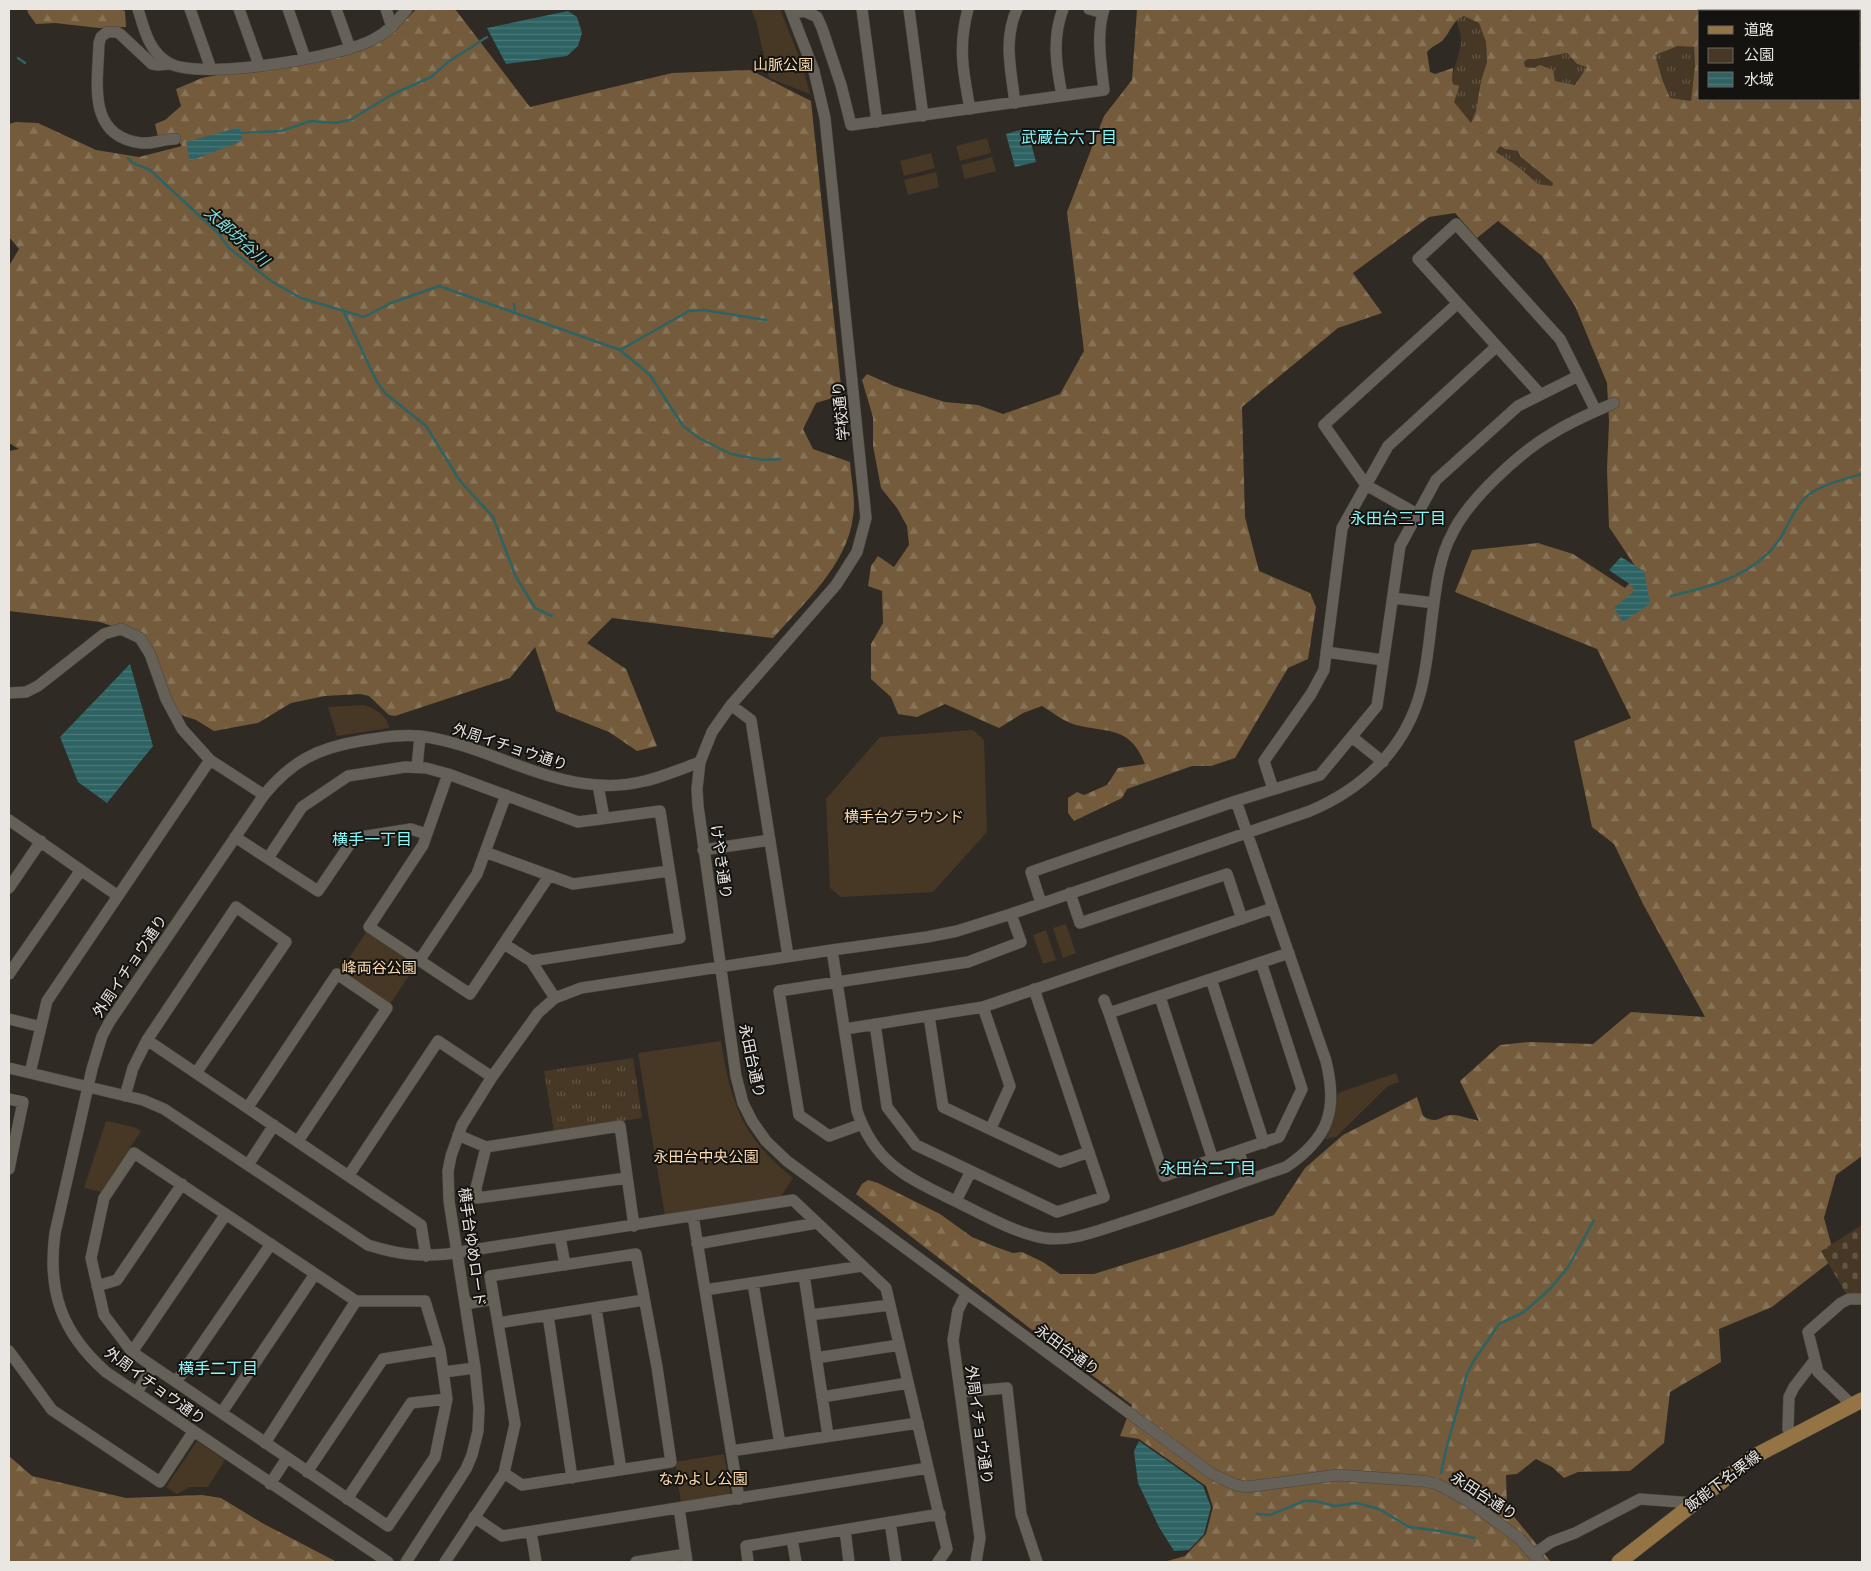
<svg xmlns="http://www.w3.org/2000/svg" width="1871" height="1571" font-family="Overpass,'Noto Sans JP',sans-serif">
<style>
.grass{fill:url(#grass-tufts)}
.forest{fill:url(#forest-firs);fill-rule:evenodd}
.cemetery{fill:url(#cemetery-stones)}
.green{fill:#473826}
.water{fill:url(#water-rules)}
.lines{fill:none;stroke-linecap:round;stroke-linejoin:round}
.stream{stroke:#2e6364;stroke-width:2.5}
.minor-casing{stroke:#4a4640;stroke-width:12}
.major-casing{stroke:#4a4640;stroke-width:16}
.minor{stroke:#656058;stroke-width:11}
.major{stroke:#947444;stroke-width:15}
.labels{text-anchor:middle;stroke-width:4;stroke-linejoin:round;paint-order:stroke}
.park-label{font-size:15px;fill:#fedbaf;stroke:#151310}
.street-label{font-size:15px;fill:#eae6e2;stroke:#151310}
.neighbourhood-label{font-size:16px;fill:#8af6f8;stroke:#151310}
.water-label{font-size:16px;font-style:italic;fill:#80dadb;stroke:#151310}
</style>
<defs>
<pattern id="grass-tufts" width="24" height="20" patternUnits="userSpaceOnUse" patternTransform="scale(1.25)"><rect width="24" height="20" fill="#473826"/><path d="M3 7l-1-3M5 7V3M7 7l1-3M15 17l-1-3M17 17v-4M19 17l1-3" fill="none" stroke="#625545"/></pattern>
<pattern id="forest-firs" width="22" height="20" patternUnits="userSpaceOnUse" patternTransform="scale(1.25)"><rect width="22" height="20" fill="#735b3b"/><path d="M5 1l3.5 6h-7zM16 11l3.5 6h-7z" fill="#877357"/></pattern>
<pattern id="cemetery-stones" width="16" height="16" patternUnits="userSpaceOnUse" patternTransform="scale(1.25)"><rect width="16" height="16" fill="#473826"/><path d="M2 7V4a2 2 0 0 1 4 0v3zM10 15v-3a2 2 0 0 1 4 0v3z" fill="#625545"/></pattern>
<pattern id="water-rules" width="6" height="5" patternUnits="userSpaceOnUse" patternTransform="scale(1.25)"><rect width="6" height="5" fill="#2e6364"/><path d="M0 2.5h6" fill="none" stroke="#4c797a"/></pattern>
</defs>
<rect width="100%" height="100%" fill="#2f2a24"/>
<path class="grass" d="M1464 16 1479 22 1486 42 1487 62 1481 81 1476 111 1471 124 1454 102V85L1452 81C1453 70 1461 50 1461 42 1462 33 1457 28 1457 19Z
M1678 46H1694L1695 66 1691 101 1670 98 1654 55Z
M1567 53 1577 64 1587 67 1576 85 1555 81 1534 68 1525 67 1524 62 1528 59H1535Z
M1500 146 1505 149 1518 151 1521 157 1553 183 1552 186 1538 184 1533 181 1496 152Z
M633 1058 642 1118 554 1132 544 1071Z"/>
<path class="forest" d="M27 9H120L125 11 126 27 99 28 55 23 36 24 28 13Z
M416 9H455L530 107 672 73 750 70 811 101 842 395 816 403 803 429 813 449 850 462C851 479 856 500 853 517 847 565 804 603 773 638L612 618 587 643 626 669 657 746 637 751 609 732 556 711 535 647 510 678 395 716 389 715 369 696 360 694 325 696 291 703 258 723 214 731 196 720 172 712 150 654 121 629 100 622 9 611V451L19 449 9 443V266L19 249 9 237V124L16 122 38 123 96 150 139 157 182 146 173 134 158 137 155 124 165 120 181 106 176 89 202 78 376 43 393 33Z
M1137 9H1862V1156L1836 1175 1824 1218 1835 1258 1772 1307 1719 1329 1721 1362 1670 1392 1664 1443 1630 1471 1578 1472 1564 1478 1552 1467 1536 1459 1517 1474 1506 1475 1507 1508 1551 1562H1164L1185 1556 1206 1534 1213 1507 1206 1486 1139 1439 1120 1436 1132 1405 1045 1340 856 1194 862 1184 868 1180 878 1183 940 1214 972 1237 996 1247 1013 1253 1022 1252 1043 1262 1060 1274H1094L1183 1246 1274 1215 1305 1168 1343 1135 1417 1097 1423 1116C1439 1126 1440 1114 1454 1115 1462 1116 1471 1119 1479 1121L1460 1081 1500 1045 1529 1042 1593 1044 1631 1012 1705 1017 1643 904 1614 844 1592 827 1574 741 1631 718 1597 649 1455 592 1472 550 1538 543 1573 554 1625 588 1639 572 1609 527 1607 469 1609 422 1607 383 1575 306 1542 256 1498 221 1477 238 1455 213 1429 217 1353 273 1382 313 1338 328 1242 407 1245 517 1259 571 1310 593 1316 607 1308 659 1288 668 1235 758 1211 766H1192L1127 789 1122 798 1074 821 1068 813V798L1077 792 1084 795 1107 785 1118 768 1145 764C1130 726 1109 733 1076 725 1064 722 1052 712 1042 706L1023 713 999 728 945 704 917 717 898 714 891 697 871 679V644L883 623 882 591 868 586 871 566 878 556 894 567 909 545 907 526 897 508 881 488 873 446V417L862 380 867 374 894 386 945 402 978 405 1003 414 1060 394 1084 351 1067 212 1104 116 1132 80ZM1700 11H1860V99H1700ZM1464 16 1479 23 1486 42 1487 62 1481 81 1476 111 1471 123 1454 102 1459 87 1458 85H1454L1452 81 1453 68 1435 74 1430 72 1427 52C1433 45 1438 45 1443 40 1451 31 1452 21 1464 16ZM1678 46 1694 47 1695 66 1691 101 1670 98 1663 81 1655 55ZM1567 53 1577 64 1587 67 1575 85 1555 81 1553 70 1540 65 1534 68 1525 67 1524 62 1528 59H1535ZM1500 146 1505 149 1518 151 1521 157 1553 183 1552 186 1538 184 1517 166 1496 152Z
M9 1456 32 1476 126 1498 202 1495 221 1498 264 1524 337 1562H9Z"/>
<path class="cemetery" d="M1862 1225V1297H1848L1821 1251Z"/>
<path class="green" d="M751 9H780L802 64 810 94 769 78 756 21Z
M987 138 991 153 960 161 956 146Z
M931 153 935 168 904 176 900 161Z
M992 157 996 171 965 179 961 165Z
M936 172 939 187 908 195 904 180Z
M363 705C373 707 388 716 389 728L337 736 328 707Z
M973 730 984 740 987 832 933 892 841 897 830 888 826 799 880 737Z
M1066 924 1076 953 1063 958 1053 928Z
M1046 930 1056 960 1043 964 1033 935Z
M367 931 417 964 390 1004 340 971Z
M721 1041C731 1104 742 1137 793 1178L781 1196 665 1215 638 1053Z
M1396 1073 1399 1082 1388 1086 1336 1137 1325 1139 1331 1126 1338 1093Z
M106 1121 134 1127 141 1131 101 1192 84 1188Z
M197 1441 225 1460 208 1487H190L177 1494 166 1487Z
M724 1454 731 1496 681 1503 675 1462Z"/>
<path class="water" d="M568 11 577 17 582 33 578 46 567 56 506 64 487 28Z
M240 127 242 141 190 161 186 142Z
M1027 128 1036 162 1015 167 1006 134Z
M1621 557 1642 570H1644L1650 604 1623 622 1614 608 1632 593 1634 590 1631 585 1609 570Z
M130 664 153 746 107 803 78 782 60 737Z
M1139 1441 1203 1486 1211 1507 1204 1534 1189 1550 1174 1551 1159 1527 1138 1483 1134 1451Z"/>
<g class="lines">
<path class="stream" d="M18 58 25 63
M241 133 281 131 311 121 335 123 350 120 391 95 431 77 448 62 487 37
M128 158 133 163 150 170 218 233 229 248 271 281 301 298 364 317 391 303 439 286 620 350 650 375 683 426 699 438 731 454 763 460 780 459
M514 304 515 310
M343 310 376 380 385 393 426 426 460 481 493 517 516 577 535 608 552 616
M620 350 689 311 704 310 766 320
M1671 596C1704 588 1739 580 1765 556 1785 539 1788 517 1803 500 1815 486 1845 479 1862 474
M1441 1473 1446 1450 1467 1374 1473 1362 1499 1324 1524 1312 1550 1289 1568 1267 1594 1220
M1257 1514 1270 1515 1304 1501H1315L1335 1506 1357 1503 1379 1509 1409 1527 1440 1531 1474 1538"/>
<defs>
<path id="minor" d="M138 9C144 29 149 52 169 63 200 81 342 57 374 39 388 32 397 21 407 9
M190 9 211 69
M239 9 259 65
M288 9 305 58
M336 9 350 48
M386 9 392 27
M790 9 814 71 825 118 866 518 857 552 836 585 731 705 712 732 700 762 697 789 698 806 736 1076 743 1103 752 1121 766 1141 787 1161 1212 1474 1236 1485 1247 1487 1337 1475 1423 1481 1437 1484 1468 1501 1519 1538 1540 1562
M862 9 877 122
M909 9 923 116
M968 9C958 46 963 72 970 109
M1089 9 1103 13
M792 14 804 11 817 17 822 28 841 85 851 125 1104 90C1101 63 1096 35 1104 9
M170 64 158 65 152 64 120 34 116 32H107L101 37 99 43C98 82 86 136 141 143 153 144 164 139 175 139
M1062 95C1056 65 1052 38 1063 9
M1015 103C1011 70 1003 40 1017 9
M1540 394 1418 259 1456 224 1560 339 1596 411
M1417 514 1366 485 1324 425 1458 303
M1393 598 1434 603
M1326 652 1383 660
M9 693 26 692 38 686 104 634 121 629 140 638 150 654 166 699 182 729 210 760 264 795
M731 705 751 720 788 956
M1352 737 1383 762
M417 767 420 736
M448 774 423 845 369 927 470 994 549 876
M598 785 604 818
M1273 789 1264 761 1311 694 1324 670 1342 528 1388 446 1497 346
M9 820 118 896
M235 837 318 891 354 838 411 829 426 834
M703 850 770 840
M485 852 573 884 669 871
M268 858 302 807 348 776 405 767 426 768 448 774 578 822 660 811 680 938 531 961
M9 888 41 841
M1070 893 1080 923 1227 874 1242 919
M1041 903 1031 872 1236 801 1320 775 1377 706 1400 546 1436 480 1518 406 1578 376
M504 944 531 961 555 998
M832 950 857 1111C874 1160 903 1176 947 1197 975 1210 1013 1233 1044 1238 1072 1242 1099 1230 1125 1222 1179 1205 1233 1185 1286 1167 1329 1138 1338 1110 1326 1061L1236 801
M419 961 477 874 506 795
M1261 962 1302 1089 1279 1137 1164 1176 1109 1013 1289 953
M9 974 81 870
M1211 979 1264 1143
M1160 997 1213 1160
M1104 1000 1109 1013
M983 1007 1010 1086 991 1128
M929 1016 943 1107 1060 1162 1089 1152
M9 1019 41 1027
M875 1024 887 1107 916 1145 1057 1212 1104 1197 1034 989
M845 1029 983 1007 1273 908
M147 1040 421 1225 426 1256
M9 1068 143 1100 164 1109 368 1245C397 1254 417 1257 447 1254L793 1200 886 1288 947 1549 938 1562
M30 1073 47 1001 210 760
M125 1096 133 1068 147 1040 236 907 286 942 196 1073
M9 1099 23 1102 9 1169
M248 1107 337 974 387 1008 298 1141
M862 1124 829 1136 799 1115 779 991 968 962 1021 942 1011 914
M458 1135 486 1147 620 1126 634 1226
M486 1147 476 1188 477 1198 627 1178
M1239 1152 1248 1180
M134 1153 356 1301H425L440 1350 447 1399 435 1457 388 1526 132 1352 104 1315 91 1258 104 1198Z
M248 1165 274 1125
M349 1175 438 1041 492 1077
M956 1201 971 1171
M693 1216 739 1499
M560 1237 565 1265
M697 1244 817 1223
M804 1275 828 1436
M753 1283 780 1444
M97 1286 117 1280 182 1184
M705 1290 862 1266
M966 1294 958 1310 953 1340 980 1538 976 1562
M465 1304 494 1299
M596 1308 621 1470
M548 1315 572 1478
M810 1315 890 1305
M498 1323 644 1300
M9 1351 52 1410 160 1482 193 1432
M132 1352 226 1214
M816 1358 899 1345
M444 1372 475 1368
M176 1382 271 1244
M137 1392 153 1367
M960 1392 1007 1388 1021 1514 1037 1562
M822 1397 908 1383
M1853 1406 1818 1372 1808 1332 1841 1303 1849 1299H1862
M222 1412 315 1274
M1792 1435 1788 1429 1789 1397 1794 1387 1814 1361
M265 1443 356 1301
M731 1451 918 1423
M307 1472 383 1359 440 1350
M270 1484 287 1458
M347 1499 411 1403 447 1399
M679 1508 687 1562
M474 1517 502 1536 928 1468
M890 1522 896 1562
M845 1530 849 1562
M531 1532 536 1562
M792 1539 796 1562
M1534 1554 1551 1542 1575 1533 1640 1499 1693 1503
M388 1562 106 1372C62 1333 47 1292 55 1233L92 1069 102 1036 110 1021 264 795C291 762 317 748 360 741 379 738 400 734 420 736 482 744 535 781 598 785 637 788 665 775 700 762
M406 1562 466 1469 472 1455 478 1431 479 1408 475 1368 449 1201 448 1171 451 1156 462 1125 492 1077 528 1027 538 1013 555 998 581 988 832 950 927 937 957 931 1011 914 1310 811C1364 788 1406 748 1421 690 1427 666 1429 642 1432 618 1436 590 1438 560 1452 534 1468 500 1520 452 1553 433 1572 421 1594 412 1614 403
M445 1562 504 1473 515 1424 490 1276 636 1254 657 1367 671 1462 522 1485 504 1473
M636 1562 686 1554
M748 1562 746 1546 940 1514"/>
<path id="major" d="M1619 1562 1753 1457 1862 1400"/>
</defs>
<use href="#minor" class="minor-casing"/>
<use href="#major" class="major-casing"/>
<use href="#minor" class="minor"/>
<use href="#major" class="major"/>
</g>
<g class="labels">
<g class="park-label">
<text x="783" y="70">山脈公園</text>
<text x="904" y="822">横手台グラウンド</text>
<text x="379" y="973">峰両谷公園</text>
<text x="706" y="1162">永田台中央公園</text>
<text x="703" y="1484">なかよし公園</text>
</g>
<g class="street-label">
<text transform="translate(841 411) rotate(-96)" y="5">学校通り</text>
<text transform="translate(510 747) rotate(18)" y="5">外周イチョウ通り</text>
<text transform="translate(721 862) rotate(82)" y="5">けやき通り</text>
<text transform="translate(130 966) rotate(-56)" y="5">外周イチョウ通り</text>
<text transform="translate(752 1061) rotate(78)" y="5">永田台通り</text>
<text transform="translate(472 1247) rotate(82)" y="5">横手台ゆめロード</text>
<text transform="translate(1067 1350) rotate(36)" y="5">永田台通り</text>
<text transform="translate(155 1386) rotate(36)" y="5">外周イチョウ通り</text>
<text transform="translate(979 1425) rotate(82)" y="5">外周イチョウ通り</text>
<text transform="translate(1723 1481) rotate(-37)" y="5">飯能下名栗線</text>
<text transform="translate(1484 1496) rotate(33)" y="5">永田台通り</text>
</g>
<g class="neighbourhood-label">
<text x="1069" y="143">武蔵台六丁目</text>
<text x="1398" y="524">永田台三丁目</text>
<text x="372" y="845">横手一丁目</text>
<text x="1208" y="1174">永田台二丁目</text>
<text x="218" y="1374">横手二丁目</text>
</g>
<g class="water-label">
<text transform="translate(237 236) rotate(42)" y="6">太郎坊谷川</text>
</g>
</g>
<rect width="1871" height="1571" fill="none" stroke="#eae6e2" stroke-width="20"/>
<rect x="1698" y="10" width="162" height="90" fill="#151310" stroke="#6a6764"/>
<rect x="1708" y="26" width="25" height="8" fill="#947444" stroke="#6a6764"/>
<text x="1744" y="35" font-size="15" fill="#eae6e2">道路</text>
<rect x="1708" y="48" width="25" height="15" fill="#473826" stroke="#6a6764"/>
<text x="1744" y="60" font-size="15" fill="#eae6e2">公園</text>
<rect x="1708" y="72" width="25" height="15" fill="url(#water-rules)" stroke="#6a6764"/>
<text x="1744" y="85" font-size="15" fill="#eae6e2">水域</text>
</svg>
